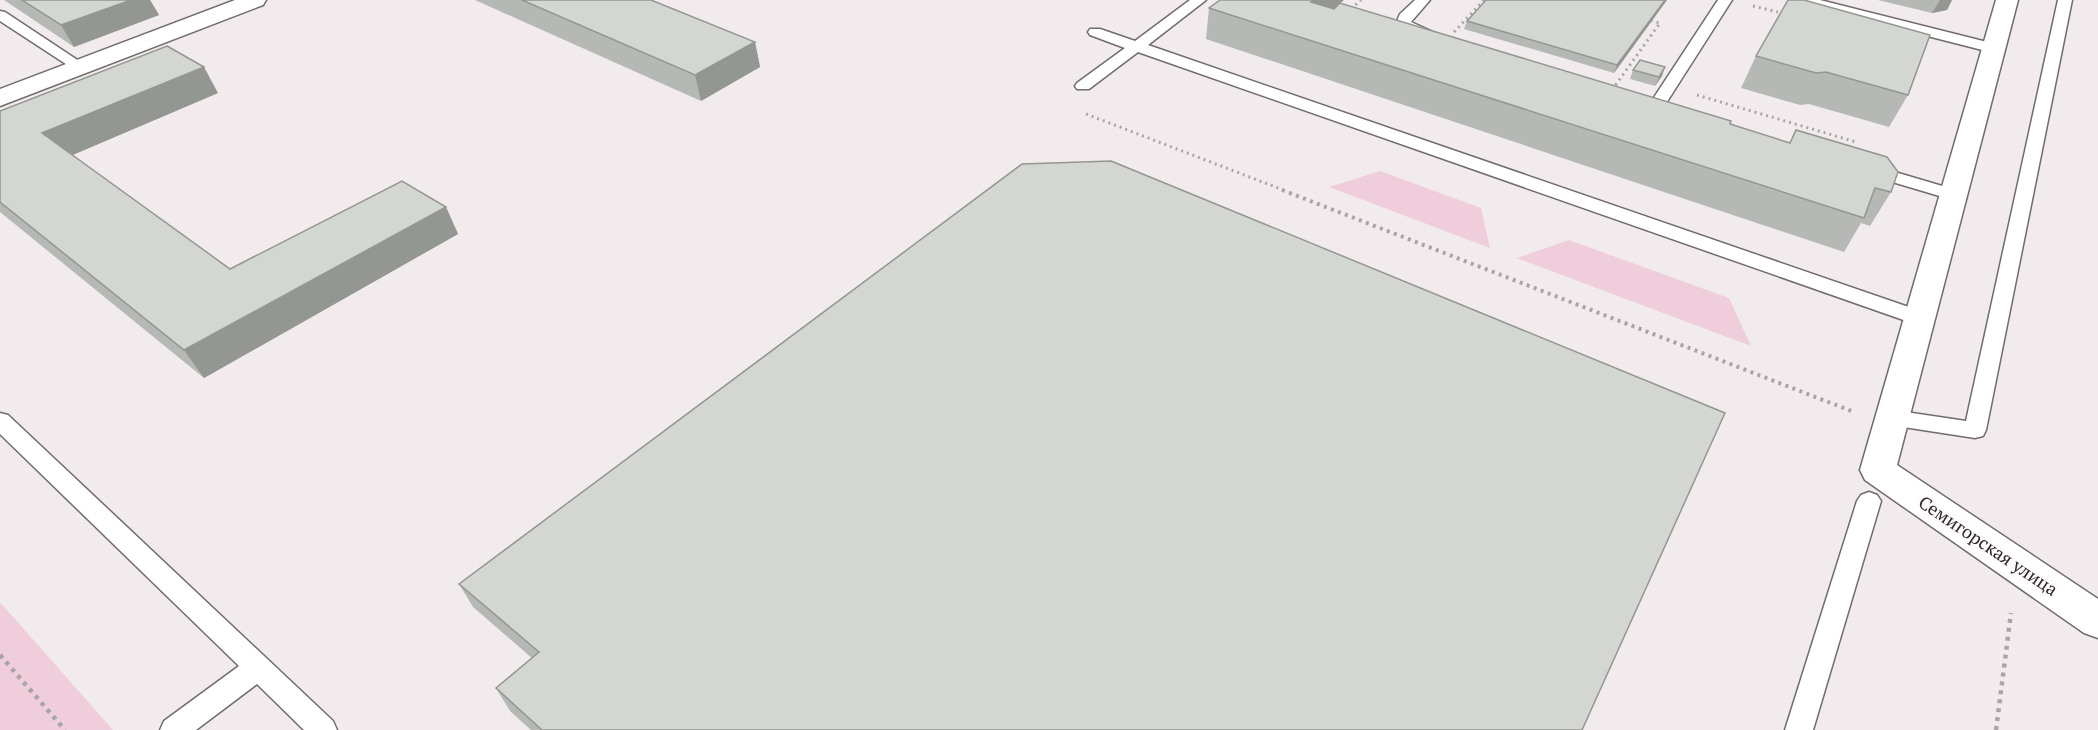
<svg xmlns="http://www.w3.org/2000/svg" width="2098" height="730" font-family="'PT Serif',serif">
<style>
.green{fill:#efcdda}
.lines{fill:none;stroke-linecap:round;stroke-linejoin:round}
.lane-casing{stroke:#716b6d;stroke-width:3}
.street-casing{stroke:#716b6d;stroke-width:3}
.path-far2{stroke:#a9a4a6;stroke-width:3;stroke-dasharray:2 4;stroke-linecap:butt}
.path-far1{stroke:#a9a4a6;stroke-width:4;stroke-dasharray:3 4.5;stroke-linecap:butt}
.path{stroke:#a9a4a6;stroke-width:4.5;stroke-dasharray:4 5;stroke-linecap:butt}
.lane{fill:#fff;fill-rule:evenodd}
.street{fill:#fff;fill-rule:evenodd}
.wall{fill:#b5b8b4}
.shaded-wall{fill:#949692}
.building{fill:#d3d6d1;stroke:#949692;stroke-width:1.5}
.labels{text-anchor:middle;stroke-width:5;stroke-linejoin:round;paint-order:stroke}
.street-label{font-size:18px;fill:#292728;stroke:#fef9fb}
</style>
<rect width="100%" height="100%" fill="#f2ebed"/>
<path class="green" d="M1380 171 1481 208 1490 248 1329 187Z
M1569 240 1729 298 1751 346 1517 258Z
M0 603 7 610 113 730H0Z"/>
<g class="lines">
<defs>
<path id="lane" d="M1190 0H1206L1148 45 1926 313 1929 318 1926 323 1919 325 1912 323 1138 52 1089 89H1077L1075 86 1077 83 1125 48 1090 35 1088 32 1090 29H1100L1135 41Z
M1415 0H1430L1411 22 1433 32 1435 35 1433 38C1421 41 1403 32 1396 23L1400 14Z
M1718 0H1732L1663 108H1651L1649 105Z
M1796 0H1820L1999 45 2002 48 1994 53 1798 3Z
M2058 0H2072L1986 430 1983 436 1975 438 1884 424 1881 418 1884 412 1892 410 1966 421Z
M0 11 5 12 88 67 80 72 75 70 0 21Z
M1868 164 1959 191 1962 195 1959 199 1953 200 1862 173 1859 169 1862 165Z
M0 413 8 415 333 721 337 730H304L257 684 196 730H160L164 721 239 666 0 434Z
M1869 492 1877 495 1881 501 1813 730H1785L1857 501 1861 495Z"/>
<path id="street" d="M235 0H266L263 5 0 106V89Z
M1996 0H2018L1897 465 2098 599V638L2084 633 1865 480 1860 470Z"/>
</defs>
<use href="#lane" class="lane-casing"/>
<use href="#street" class="street-casing"/>
<path class="path-far2" d="M1753 6 1778 12
M1351 9 1361 0
M1454 32 1484 0
M1612 90 1660 23 1652 21
M1697 95 1856 142
M1086 114 1286 191"/>
<path class="path-far1" d="M1282 190 1854 412"/>
<path class="path" d="M0 655 65 730
M1996 730 2011 613"/>
<use href="#lane" class="lane"/>
<use href="#street" class="street"/>
</g>
<path class="wall" d="M4 0H150L159 15 74 47Z
M475 0H651L755 42 760 67 701 101Z
M1667 0 1614 73 1464 29 1467 21Z
M1788 0 1908 95 1889 127 1809 104 1800 105 1741 88 1756 56Z
M1878 0H1952L1947 10 1932 13Z
M1340 4 1790 143 1796 130 1891 192 1870 226 1861 223 1844 252 1206 39 1209 8Z
M1633 70 1662 76 1655 86 1630 79Z
M218 93 72 155 230 269 446 207 458 234 204 378 0 212V111Z
M459 584 1582 730H531L510 711 496 688 532 658 473 607Z"/>
<path class="shaded-wall" d="M131 0H150L159 15 74 47 61 25Z
M1314 0H1344L1306 33 1311 2Z
M1665 0H1667L1614 73 1617 65Z
M1940 0H1952L1947 10 1932 13Z
M755 42 760 67 701 101 695 75Z
M204 67 218 93 61 160 42 133Z
M1665 67 1662 76 1655 86 1659 77Z
M446 207 458 234 204 378 184 350Z"/>
<path class="building" d="M22 0H131L61 25Z
M522 0H651L755 42 695 75Z
M1220 0H1314L1311 2 1334 9 1340 3 1731 121 1730 124 1790 143 1796 130 1887 157 1898 172 1891 192 1875 188 1864 218 1209 8Z
M1486 0H1665L1617 65 1467 21Z
M1788 0H1804L1930 35 1908 95 1826 72 1816 73 1756 56Z
M167 46 204 67 42 133 230 269 402 181 446 207 184 350 0 202V111Z
M1640 60 1665 67 1659 77 1633 70Z
M1111 161 1725 413 1582 730H542L496 688 539 652 459 584 1022 164Z"/>
<g class="labels">
<g class="street-label">
<text transform="translate(1988 546) rotate(34)" y="6">Семигорская улица</text>
</g>
</g>
</svg>
